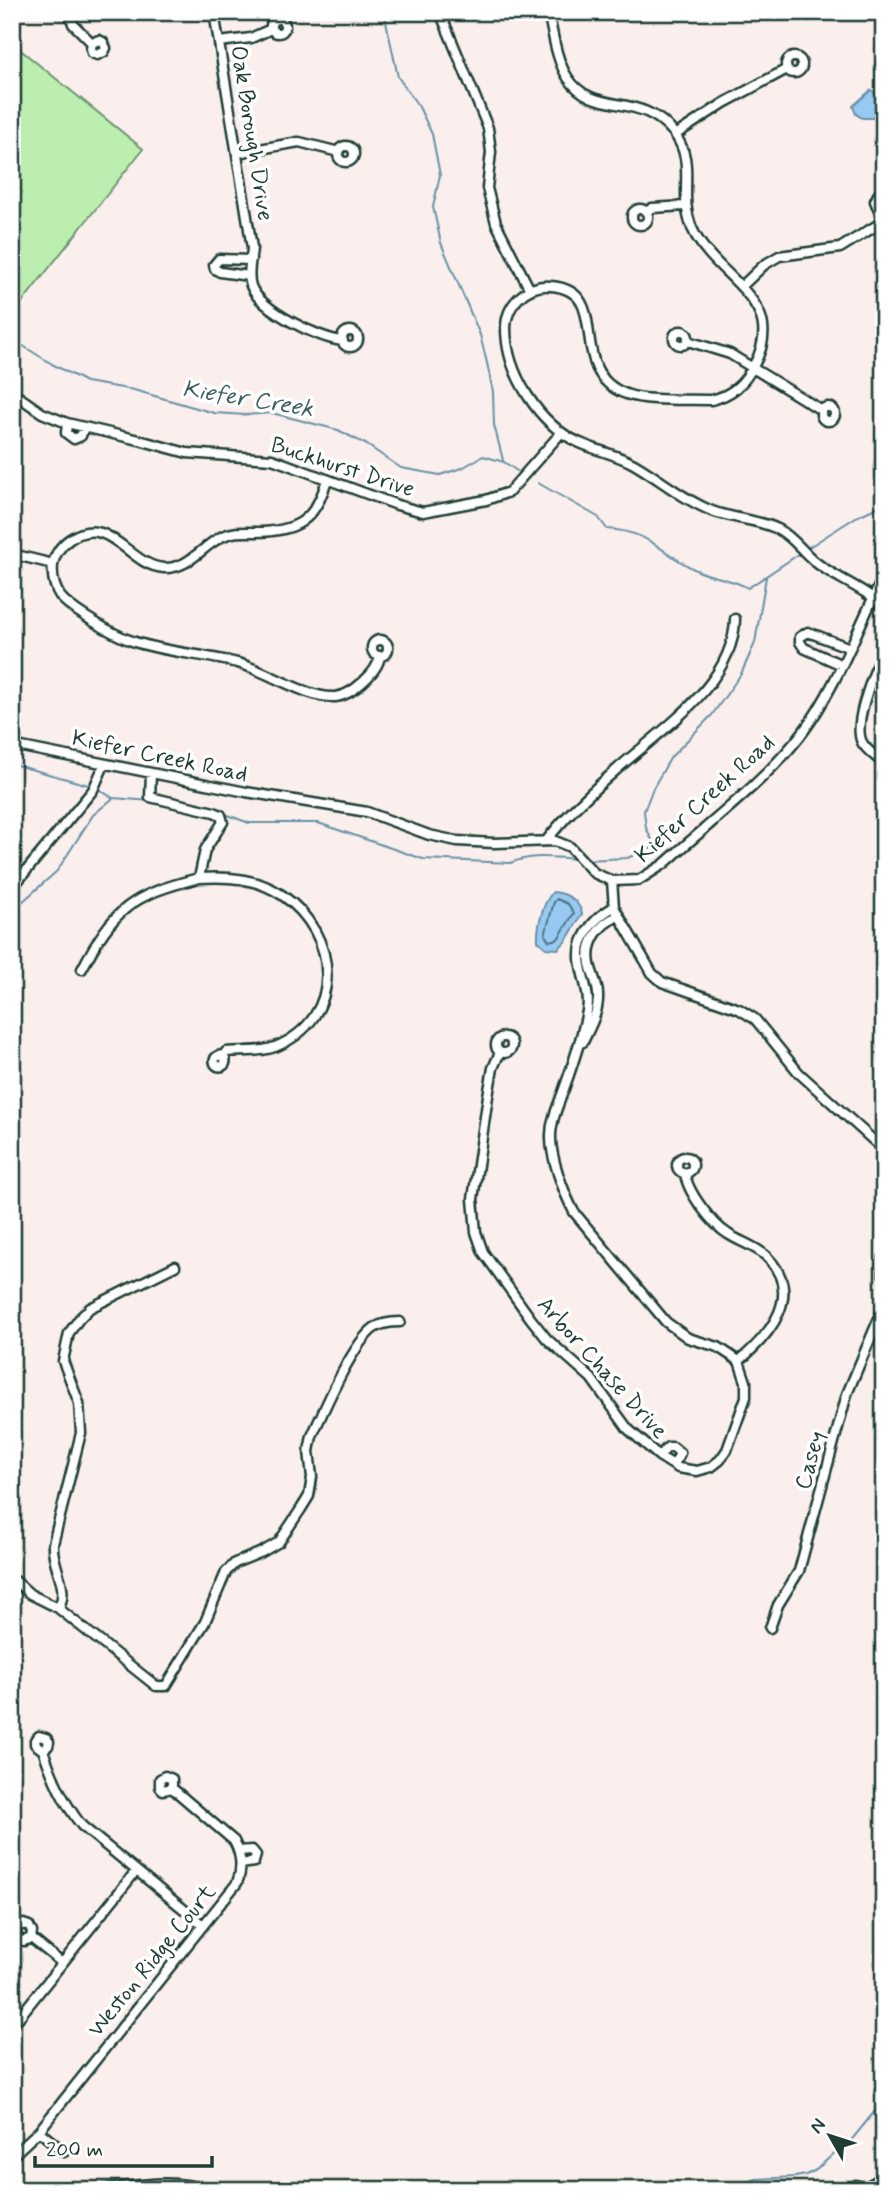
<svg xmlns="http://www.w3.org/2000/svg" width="896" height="2202" font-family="Mynerve,sans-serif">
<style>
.green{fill:#bcefaf;stroke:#6e9672;stroke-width:2}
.water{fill:#97c9f3;stroke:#6791a7;stroke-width:2}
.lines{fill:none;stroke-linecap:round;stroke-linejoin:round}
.shore{stroke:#4f7580;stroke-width:2}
.stream{stroke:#6791a7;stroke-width:2}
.minor-casing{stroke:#1f3d34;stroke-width:13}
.minor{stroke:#fff;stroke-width:8}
.labels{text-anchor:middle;stroke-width:7;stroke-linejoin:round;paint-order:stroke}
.street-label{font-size:23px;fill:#1f3d34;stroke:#fff}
.water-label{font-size:24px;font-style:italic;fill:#3d6064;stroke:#fff}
</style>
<rect width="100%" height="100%" fill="#faefec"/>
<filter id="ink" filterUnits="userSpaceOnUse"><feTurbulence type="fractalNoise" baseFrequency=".0143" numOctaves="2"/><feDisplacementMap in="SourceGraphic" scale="14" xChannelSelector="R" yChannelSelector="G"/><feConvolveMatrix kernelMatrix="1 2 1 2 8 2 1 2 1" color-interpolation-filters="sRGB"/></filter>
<g filter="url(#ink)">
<path class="green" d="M12 43 143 149 12 315Z"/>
<path class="water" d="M871 90 884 100V116L872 118H862L856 114 853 106Z
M553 892C566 893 579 900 582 914L566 941 558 949 546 948 538 941C537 927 543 902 553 892Z"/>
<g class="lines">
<path class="shore" d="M557 899 568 904 574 913 558 939 549 941 545 935 554 902Z"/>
<path class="stream" d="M384 12 398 77 419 107 432 134 440 175 433 207 441 243 480 335 487 363 493 392 494 425 503 460
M12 339 52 364 86 382 134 390 214 413 246 415 272 413 338 430 367 445 401 468 440 475 462 468 483 456 504 462 517 471
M538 483 598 517 607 529C652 532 660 553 696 570 713 578 732 579 748 588L802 552
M806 549 856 517 884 504
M12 764 92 786
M97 788 113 798 151 801
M225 814 249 823H318L423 859 510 863C533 854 553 857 576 859
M586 860 627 858 650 849 653 842 646 828 644 811 653 788 671 757 712 715 741 674 755 643 766 577
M12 911 57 871 93 815 112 799
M725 2190 756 2179 795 2177 806 2175 816 2170 841 2147 849 2143 884 2100"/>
<defs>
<path id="minor" d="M69 12 73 24 92 43 91 48 92 53 97 55 104 52 106 48 103 42 99 40 92 43
M214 12 252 248C251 261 247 275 251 286 260 310 319 339 343 341
M440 12 488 128 491 152 487 188 496 223 530 290
M548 12C553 33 556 60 568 78 594 117 640 91 673 132 698 163 677 192 692 228 714 279 790 299 754 365 744 384 732 395 711 400 686 399 648 402 626 394 563 371 615 291 551 286 527 284 506 304 506 328 506 373 539 425 580 443 598 451 618 455 634 464 660 479 684 500 712 511 733 519 757 519 778 529 793 537 801 550 814 561 836 579 864 587 884 608
M271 26a7 7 0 1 1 14 0a7 7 0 1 1-14 0Z
M219 42 251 38 271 29
M786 65a8 8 0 1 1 16 0a8 8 0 1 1-16 0Z
M675 135 724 103 787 69
M338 154a8 8 0 1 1 16 0a8 8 0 1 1-16 0Z
M237 153 299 142 339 152
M632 217a8 8 0 1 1 16 0a8 8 0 1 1-16 0Z
M646 212 652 208 685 206
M883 221 875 201 878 195 884 194
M249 276 220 272 215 269 214 265 219 259 251 260
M741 287 764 265 779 256 840 248 884 221
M674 338a7 7 0 1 1 14 0a7 7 0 1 1-14 0Z
M342 339a8 8 0 1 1 16 0a8 8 0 1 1-16 0Z
M688 341 730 354 821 410
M12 392 42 413 67 423 139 440 187 453 272 459 397 505 423 512 486 500 509 492 561 433
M821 414a7 7 0 1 1 14 0a7 7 0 1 1-14 0Z
M67 423 66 433 74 439 81 436 84 427
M327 479C316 521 296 532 255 532 243 532 234 531 223 536 203 545 189 569 164 568 128 566 110 512 70 539 61 545 54 555 53 565 52 576 54 587 60 596 71 610 114 635 132 641 167 653 205 654 241 664 268 672 309 699 335 697 351 696 378 672 380 656
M12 554 53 564
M372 648a8 8 0 1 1 16 0a8 8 0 1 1-16 0Z
M884 647C877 667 850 725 863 744 868 751 877 758 884 763
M842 665 804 648 800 642V637L808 632 850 648
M12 745 246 792 367 812 429 835 457 841 494 843 555 841 570 847 594 873 612 881 639 880 664 864C708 824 768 779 803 732 838 685 857 628 884 576
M151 774 150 797 214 812 221 815 223 822 205 850 199 878C228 876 256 878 282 895 339 934 346 1018 275 1047 259 1053 242 1050 226 1052L223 1056
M547 840C566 815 591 792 615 771 659 731 734 685 735 619
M612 881 614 907 652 973 662 982 739 1009 755 1019 799 1073 884 1150
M12 888 93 790 104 765
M82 969C114 908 132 895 199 878
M496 1045a8 8 0 1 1 16 0a8 8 0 1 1-16 0Z
M583 1042C590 1027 599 1012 598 995 598 984 592 974 590 964 586 942 599 924 618 916
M500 1052 493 1068 488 1096 473 1199 476 1232 483 1252 531 1319 547 1339 591 1378 628 1429 659 1456 678 1468 697 1471 711 1467 720 1460 727 1450 746 1397V1382L739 1361 718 1347 688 1338 666 1322 574 1212C564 1193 550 1157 551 1135 551 1119 559 1104 564 1089 573 1064 582 1038 587 1011 592 988 574 965 582 942 588 926 599 915 614 907
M214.5 1061a5.5 5.5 0 1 1 11 0a5.5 5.5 0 1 1-11 0Z
M677 1165a8 8 0 1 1 16 0a8 8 0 1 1-16 0Z
M685 1173C687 1192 712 1224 728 1234 740 1242 755 1246 766 1256 805 1294 770 1335 739 1361
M884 1258V1276
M659 1456 668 1447H673L680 1453 674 1465
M12 1578 30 1594 58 1608 156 1686H166L205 1622 226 1572 235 1563 262 1552 279 1542 301 1509 309 1496 312 1477 309 1451 312 1436C324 1410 352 1344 374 1328 382 1323 390 1322 400 1322
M58 1608C71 1588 51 1566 53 1544L81 1433 79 1403 63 1361 69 1333 79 1319 90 1308 175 1266
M770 1628 778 1605 799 1571 847 1394 882 1311 884 1301
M43 1750 35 1744V1740L39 1736 46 1738 49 1742 48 1746 43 1750C53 1779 63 1802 82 1826L203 1925
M239 1851 252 1850 256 1855 254 1862 241 1864
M31 1938 24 1941 19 1940 15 1932 18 1927 23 1924 29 1926 32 1932 31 1938 62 1963
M12 2026 136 1871
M39 2131 64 2152
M12 2156 39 2131 237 1883C243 1868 241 1854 234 1841L172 1788V1779L165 1776 160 1779V1787L163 1790 172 1788
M98 2190C129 2187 175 2177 204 2190
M851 2190 856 2185 864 2188 884 2177"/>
</defs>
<use href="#minor" class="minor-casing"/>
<use href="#minor" class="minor"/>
</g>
</g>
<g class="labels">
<g class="street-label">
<text transform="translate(253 133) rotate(81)" y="8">Oak Borough Drive</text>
<text transform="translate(343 466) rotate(18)" y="8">Buckhurst Drive</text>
<text transform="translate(160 755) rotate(12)" y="8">Kiefer Creek Road</text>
<text transform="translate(704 798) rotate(-42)" y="8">Kiefer Creek Road</text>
<text transform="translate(603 1367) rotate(48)" y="8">Arbor Chase Drive</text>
<text transform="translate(809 1460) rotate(-75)" y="8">Casey</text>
<text transform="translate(151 1960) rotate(-51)" y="8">Weston Ridge Court</text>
</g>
<g class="water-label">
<text transform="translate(248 398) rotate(9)" y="8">Kiefer Creek</text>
</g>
</g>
<rect width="896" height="2202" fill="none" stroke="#fff" stroke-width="42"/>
<rect x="21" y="21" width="854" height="2160" fill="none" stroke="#1f3d34" stroke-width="2.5" filter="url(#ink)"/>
<g transform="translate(830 2136) rotate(309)" stroke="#ffffff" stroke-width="5" paint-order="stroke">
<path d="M0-5L12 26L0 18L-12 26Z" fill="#1f3d34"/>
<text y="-10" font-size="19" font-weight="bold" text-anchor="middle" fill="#1f3d34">N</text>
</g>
<path d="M35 2156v10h177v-10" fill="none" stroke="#1f3d34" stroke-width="3.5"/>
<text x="46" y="2156" font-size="21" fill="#1f3d34" stroke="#ffffff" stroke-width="5" paint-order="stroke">200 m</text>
</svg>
